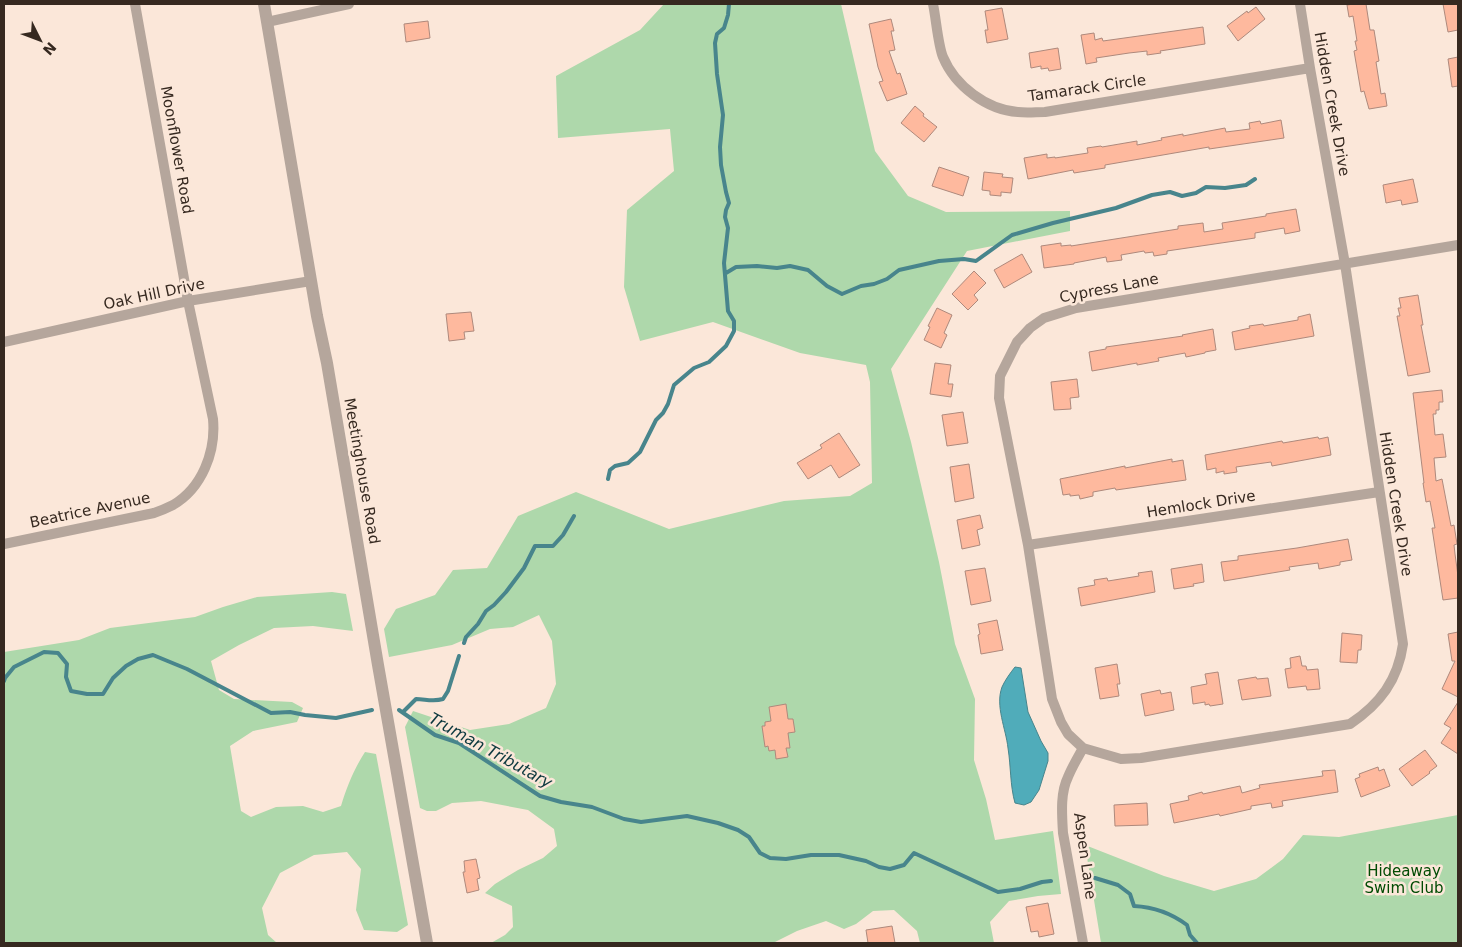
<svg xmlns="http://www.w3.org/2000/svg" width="1462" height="947" font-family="'DejaVu Sans',sans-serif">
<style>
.green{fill:#aed8ab}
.water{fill:#50acba;stroke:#48858c}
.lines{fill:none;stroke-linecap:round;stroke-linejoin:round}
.stream{stroke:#48858c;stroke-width:4}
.building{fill:#feb99e;stroke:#ae897c}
.minor{stroke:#b5a69c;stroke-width:10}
.tertiary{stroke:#b5a69c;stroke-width:12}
.labels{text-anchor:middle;stroke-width:5;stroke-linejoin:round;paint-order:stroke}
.street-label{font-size:15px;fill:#362920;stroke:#fbe7d9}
.park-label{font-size:15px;fill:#014b03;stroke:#fbe7d9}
.water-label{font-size:16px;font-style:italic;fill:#0d393f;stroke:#fbe7d9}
</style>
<rect width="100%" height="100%" fill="#fbe7d9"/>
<path class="green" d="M664 4H841L875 151 908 196 946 212 1070 211V231L967 251 891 369 911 442 939 562 955 644 975 699 974 760 986 799 995 840 1053 831 1061 894 1038 896 1009 901 990 922 994 943H920L917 931 894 910 873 911 856 924 844 929 826 921 797 931 773 943H491L505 935 513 927 512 906 485 893 495 884 518 870 543 858 557 846 554 829 528 810 481 801 452 803 436 811H427L420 808 405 727 413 711 470 730 509 724 546 708 556 684 552 641 539 615 513 627 490 629 452 645 389 657 384 629 396 609 435 595 453 570 487 568 518 516 576 492 669 529 784 501 850 496 872 483 870 382 866 365 800 353 713 322 640 341 624 287 627 210 674 171 670 129 558 138 556 76 640 30Z
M332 592 346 594 353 631 313 626 274 628 239 645 211 661 219 690 234 699 292 702 303 708 297 722 253 731 230 746 241 811 251 817 276 807 303 806 323 812 341 806C347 786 354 769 365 752L376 754 408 925 397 932 364 930 356 910 361 869 347 852 314 855 280 873 262 908 268 935 277 943H4V652L79 640 110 628 195 617 223 607 257 597Z
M1458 815V943H1101L1085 845 1164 876 1214 891 1256 879 1283 859 1303 835 1339 837Z"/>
<path class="water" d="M1015 667 1021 668 1028 712 1041 741 1048 753V761L1039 790 1031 802 1024 805 1015 803C1010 785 1011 767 1008 748 1006 729 995 706 1002 687 1005 680 1011 672 1015 667Z"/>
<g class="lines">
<path class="stream" d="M726 273 736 267 757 266 777 268 790 266 808 270 827 286 842 294 861 286 874 284 887 279 899 270 939 261 964 259 976 261 1012 235 1053 223 1116 208 1152 195 1170 192 1182 196 1196 193 1206 187 1225 188 1246 185 1255 179
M608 479 610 470 615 466 628 463 640 452 656 420 663 413 668 404 674 385 694 368 709 362 726 346 734 331V321L728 311 724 263 728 228 725 217 726 210 729 203 726 192 721 165 720 147 723 115 717 74 715 43 717 34 724 28 728 15 729 4
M464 643 466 637 478 624 486 611 494 605 506 592 524 568 535 546H553L563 535 574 516
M4 681 5 678 14 667 44 652 58 653 67 664 66 677 71 691 87 694H103L113 678 126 666 138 659 153 655 187 669 271 713 290 712 305 715 336 718 372 710
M399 710 435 735 459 743 540 796 561 802 592 807 624 819 641 822 687 816 718 823 738 830 749 837 760 853 770 858 786 859 811 855H839L866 861 879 867 890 869 904 865 914 853 998 892 1020 889 1042 882 1051 881
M403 712 416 699C425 699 433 702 443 699L448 691 459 656
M1095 878 1118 885 1130 894 1134 906C1154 907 1171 913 1187 925L1190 935 1197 943"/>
</g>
<path class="building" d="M1354 4H1366L1370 30H1374L1379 61 1376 62 1381 94 1385 93 1387 106 1369 109 1364 91 1361 92 1354 51 1357 50 1355 41H1357L1353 16 1349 17 1347 5Z
M1443 4H1458V30L1448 32Z
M1256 7 1265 19 1238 41 1227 26 1247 11 1248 13Z
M1002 8 1008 39 987 43 985 30H988L985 11Z
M891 19 894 31H891L895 50 889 51 897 74 900 73 907 94 887 101 879 82 883 81 878 67 869 24Z
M428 21 430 38 406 42 404 24Z
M1203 27 1205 44 1160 51 1161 53 1147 55V51L1129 53 1096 58 1097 62 1086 64 1081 35 1094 33 1095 40 1102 38 1103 41Z
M1058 48 1061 69 1049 71 1048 68 1041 69V66L1031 68 1029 53Z
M1458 57V86L1452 87 1448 59Z
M915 106 924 114 923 116 937 127 924 142 901 123Z
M1281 120 1284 138 1209 149V147L1105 165V168L1074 173 1073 170 1028 179 1024 158 1047 154V158L1055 157V158L1088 153 1087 148 1101 146 1102 147 1137 141V145L1162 140 1161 138 1183 134V136L1225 128 1226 132 1250 129 1249 123 1260 121 1261 124Z
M939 167 969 177 963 196 932 186Z
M984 172 1003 174 1002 177 1013 178 1011 193 1001 192V196L990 195V191L982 190Z
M1413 179 1418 202 1402 205 1401 200 1386 203 1383 185Z
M1296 209 1300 231 1285 234 1284 228 1255 233V238L1167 251V254L1154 256 1153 252 1145 253 1144 251 1121 255 1122 260 1107 262 1106 257 1074 263V264L1044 268 1041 246 1061 243V246L1071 245V246L1178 229V226L1203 223 1204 232 1223 229 1222 223 1266 216V214Z
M1022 254 1032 272 1004 288 994 270Z
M974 271 986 283 974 295 978 300 968 310 952 294Z
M1418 295 1423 325H1421L1430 372 1408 376 1397 316H1400L1398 308H1401L1399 298Z
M937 308 952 315 944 333 947 335 941 348 924 340 930 327 928 326Z
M471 312 474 331 464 332 465 339 449 341 446 314Z
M1310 314 1314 336 1235 350 1232 332 1250 328 1249 326 1263 324 1264 326 1298 320V317Z
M1213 329 1216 350 1205 352V353L1186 357 1185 353 1158 358 1159 361 1137 365V363L1092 371 1089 352 1106 349V347L1183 336 1182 335Z
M935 363 951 365 948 384H953L951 397 930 394Z
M1077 379 1079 397 1070 398 1071 409 1054 410 1051 382Z
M1442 390 1443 402H1439V410H1436V414H1433L1435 435 1443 434 1446 457 1434 458 1436 481 1442 479 1451 526 1454 525 1457 544 1454 545 1455 554 1458 576V598L1443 600 1432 528H1435L1430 501 1426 502 1423 483H1424L1413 393Z
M963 412 968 443 947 446 942 415Z
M839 433 860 465 839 478 831 465 808 479 797 463 822 448 820 445Z
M1318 437 1319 439 1328 437 1331 455 1272 466 1271 462 1236 467 1237 472 1224 474V471L1216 473V468L1207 470 1205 455 1282 441 1283 443Z
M1172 459V462L1183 460 1186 480 1116 490 1115 488 1093 492V496L1080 499 1079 495 1070 496V494L1063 495 1060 479 1125 466V468Z
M969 464 974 498 955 502 950 467Z
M980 515 983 528 977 530 980 545 962 549 957 520Z
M1348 539 1352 560 1340 562V565L1319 569 1318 563 1289 567 1290 570 1224 581 1221 562 1238 560V556L1297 548Z
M1202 564 1204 582 1193 584 1194 586 1174 589 1171 569Z
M985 568 991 601 971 605 965 571Z
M1152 571 1155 592 1081 606 1078 588 1095 585 1094 580 1107 578 1108 581 1139 576 1138 573Z
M997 620 1003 650 981 654 978 635 980 634 978 624Z
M1458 632V697L1442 689 1455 661H1452L1448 634Z
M1342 633 1362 635 1361 650H1358L1357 663 1340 662Z
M1300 656 1302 666H1306L1307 670 1318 669 1320 689 1307 690 1306 686 1288 688 1285 669 1291 668 1290 658Z
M1117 664 1120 684H1117L1119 696 1100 699 1095 668Z
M1218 672 1223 704 1210 706 1209 704 1205 705V702L1193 704 1191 687 1207 684 1205 674Z
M1256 677 1257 679 1268 678 1271 696 1242 700 1238 680Z
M1160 690 1161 694 1171 692 1174 710 1145 716 1141 694Z
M1458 702V754L1441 743 1451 728 1444 724Z
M786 704 788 719H793L795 732 788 733 790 748H786L788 757 776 759 775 750 769 751 768 746 765 747 762 726H765V722L771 721 769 707Z
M1425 750 1437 766 1429 772 1430 773 1412 786 1399 769Z
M1378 767 1379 771 1384 769 1390 786 1361 797 1355 779 1360 777 1359 774Z
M1335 770 1338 792 1282 801 1283 806 1272 808 1271 803 1251 806V809L1220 816 1219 814 1174 823 1170 804 1189 800 1188 796 1202 792 1203 794 1240 786 1242 793 1260 788 1259 785 1323 776 1322 771Z
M1147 803 1148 825 1115 826 1114 805Z
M476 859 480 878 477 879 479 890 467 893 463 872H465L464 861Z
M1048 903 1054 934 1039 937 1038 931 1031 932 1026 907Z
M892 926 895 943H868L866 930Z"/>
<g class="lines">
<path class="minor" d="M933 4C936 18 938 45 943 57 955 86 987 110 1018 112 1027 113 1036 112 1045 112L1310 68
M1300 4 1310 68 1345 264 1403 644C1398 680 1380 704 1350 724L1141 758 1121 759 1083 748 1068 734 1061 722 1052 699 1028 545 999 398 1000 376 1017 342 1030 328 1044 318 1076 308 1458 245
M267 22 349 4
M4 342 188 301 311 281
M4 544 154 513C160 511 167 508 173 505 202 488 216 452 213 419L188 301 135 4
M1028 545 1379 492
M1083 943 1063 833C1062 815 1060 793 1068 777 1072 767 1078 757 1083 748"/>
<path class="tertiary" d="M264 4 317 316 327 363 378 665 427 943"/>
</g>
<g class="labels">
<g class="street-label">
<text transform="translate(1087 88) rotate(-8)" y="5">Tamarack Circle</text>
<text transform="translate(1332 104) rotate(80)" y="5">Hidden Creek Drive</text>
<text transform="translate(177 150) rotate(80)" y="5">Moonflower Road</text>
<text transform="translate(1109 288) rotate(-11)" y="5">Cypress Lane</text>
<text transform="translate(154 294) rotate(-12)" y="5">Oak Hill Drive</text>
<text transform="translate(362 471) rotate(80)" y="5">Meetinghouse Road</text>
<text transform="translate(1201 504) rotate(-9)" y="5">Hemlock Drive</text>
<text transform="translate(1396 504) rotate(81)" y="5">Hidden Creek Drive</text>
<text transform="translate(90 510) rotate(-12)" y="5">Beatrice Avenue</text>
<text transform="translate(1085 856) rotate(82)" y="5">Aspen Lane</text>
</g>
<g class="park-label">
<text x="1404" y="876">Hideaway<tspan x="1404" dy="17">Swim Club</tspan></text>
</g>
<g class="water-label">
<text transform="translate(491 750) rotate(29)" y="6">Truman Tributary</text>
</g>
</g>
<rect width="1462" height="947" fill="none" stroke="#362920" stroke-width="10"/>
<g transform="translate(40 40) rotate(132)" stroke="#fbe7d9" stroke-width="4" paint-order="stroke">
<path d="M0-4L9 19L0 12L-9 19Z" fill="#362920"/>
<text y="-8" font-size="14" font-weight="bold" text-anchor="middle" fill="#362920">N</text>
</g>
</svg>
